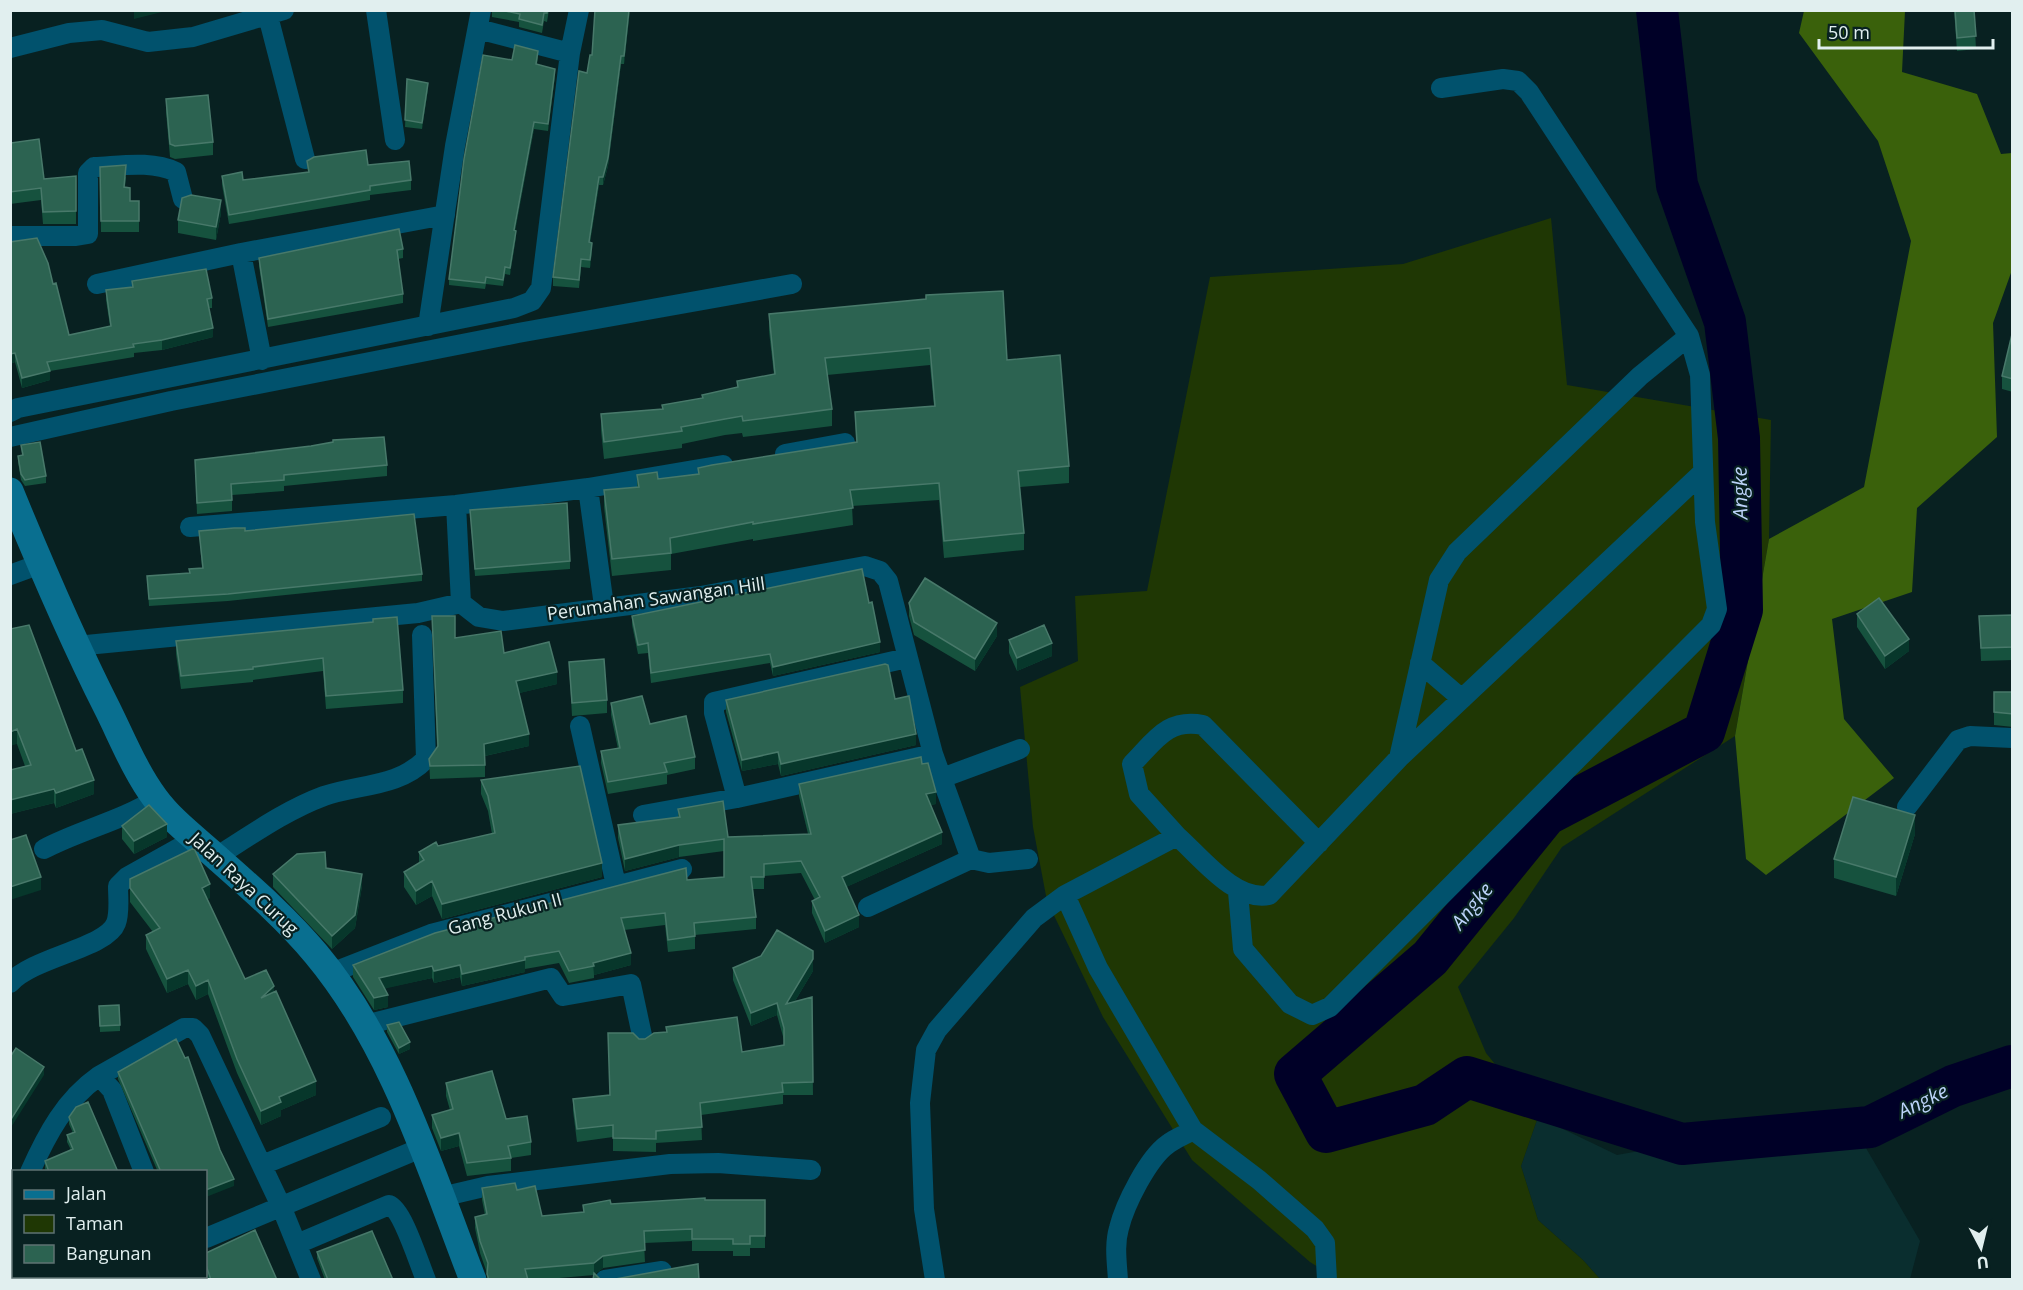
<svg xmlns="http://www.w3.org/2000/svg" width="2023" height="1290" font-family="'Open Sans',sans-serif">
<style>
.built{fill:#0a2e2f}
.green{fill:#1f3704}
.forest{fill:#3a610b}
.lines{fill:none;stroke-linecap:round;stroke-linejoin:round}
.river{stroke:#000027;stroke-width:42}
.minor{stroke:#01526d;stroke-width:20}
.secondary{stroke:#096f90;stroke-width:27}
.wall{fill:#16523e}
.shaded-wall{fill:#07372b}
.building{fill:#2c6351;stroke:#48796a;stroke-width:1.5}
.labels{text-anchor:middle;stroke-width:4.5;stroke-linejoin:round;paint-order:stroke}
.street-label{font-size:18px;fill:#e1efef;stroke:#082121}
.water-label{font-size:20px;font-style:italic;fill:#bcd3f9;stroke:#082121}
</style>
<rect width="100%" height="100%" fill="#082121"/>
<path class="built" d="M1538 1117 1617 1155 1689 1142 1852 1124 1920 1241 1910 1279H1600L1583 1260 1538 1220 1521 1166Z"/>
<path class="green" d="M1551 218 1567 385 1771 420 1769 539 1735 736 1562 847 1514 918 1458 987 1486 1053 1538 1117 1521 1166 1538 1220 1583 1260 1600 1279H1337L1310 1262 1192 1160 1103 1017 1047 901 1033 827 1020 687 1078 661 1075 596 1147 591 1210 277 1403 264Z"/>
<path class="forest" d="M1804 11H1905L1902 72 1977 94 2001 154 2012 153V270L1993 323 1997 437 1917 508 1912 592 1832 619 1844 719 1894 778 1766 875 1746 859 1735 736 1769 539 1864 487 1911 241 1878 141 1799 33Z"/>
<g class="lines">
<path class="river" d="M1657 10 1677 185 1725 322 1739 438 1742 610 1704 732 1546 815 1430 958 1295 1074 1326 1132 1425 1105 1467 1077 1682 1144 1870 1127 1953 1086 2012 1066"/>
<path class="minor" d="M376 10 395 140
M268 16 305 159
M478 29 570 53
M10 48 69 33 102 30 148 42 193 37 284 10
M1441 88 1503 79 1518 81 1529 92 1689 336
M10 236H76L88 234V173L94 167C120 166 151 160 176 172L183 199
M241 253 262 360
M97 284 241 253 445 215
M428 326 455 146 481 10
M10 412 18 408 514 308 532 301 541 288 570 53 579 10
M10 437 171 401 518 333 792 284
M785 454 845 443
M588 488 604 606
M456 505 461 603
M190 527 456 505 588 488 723 465
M10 575 40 564
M76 646 418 613 461 603 479 617 503 621 701 596 865 566 880 571 888 581 933 754 971 859 989 863 1028 859
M1420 663 1462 699
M580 726 616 885
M942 778 1020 749
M737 798 714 713V702L907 658
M1907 807 1958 740 1970 736 2012 738
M643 815 737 798 933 754
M1177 836 1139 794 1132 764C1155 741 1167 718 1203 725L1319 843
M44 849C80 830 121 821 156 799
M216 857C251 835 286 810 324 796 359 784 399 787 426 759L422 635
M1238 892 1243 949 1290 1004 1312 1015 1330 1007 1711 625 1717 609 1705 522 1700 375 1689 336 1640 376 1457 552 1439 580 1399 758
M1065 895 1098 968 1193 1130 1259 1180 1315 1229 1325 1243 1327 1280
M868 907 971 859
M331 973 431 934 682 869
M10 983C33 957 107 948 116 923 120 913 118 897 118 886L127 877 195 839
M365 1025 551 978 563 996 631 984 643 1040
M99 1076 184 1028H193L200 1035 281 1206 311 1280
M262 1165 381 1117
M30 1172C47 1134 65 1100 99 1076L112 1090 144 1172
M10 1193 14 1191
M441 1197 488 1186 670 1164 718 1163 811 1170
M206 1238 421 1148
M297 1244 389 1205C403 1210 419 1264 426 1280
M187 1276 188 1280
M108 1280 114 1276
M605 1280 662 1271
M935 1280 924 1209 920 1103 926 1050 937 1030 1034 918 1065 895 1177 836C1201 857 1235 902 1269 895L1399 758 1702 473
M1118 1280C1117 1263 1114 1245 1119 1228 1125 1204 1148 1158 1168 1144 1176 1138 1185 1135 1193 1130"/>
<path class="secondary" d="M10 491C40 564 71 637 107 708 122 738 135 771 155 798 171 820 195 838 215 856 250 887 286 918 316 954 393 1046 430 1169 473 1280"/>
</g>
<path class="wall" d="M492 10H549L547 22 544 21 542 33 519 27V22L492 17Z
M630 10 624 64H621L608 166 603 185H599L590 242 592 251 590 268 581 267 579 288 553 286V277L587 73 592 55Z
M1954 10H1974L1976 49 1957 51Z
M538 57 537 64 555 76 548 131 534 129 515 231 516 237 510 275 505 274 503 286 486 284 485 289 449 285V279L512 60Z
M407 79 428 89 422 129 405 127Z
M166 99 213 142V155L175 159 170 157 166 112Z
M10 141 11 143 44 179 76 176V224H43L41 200 10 204Z
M307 161 368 165 411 180V190L370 195V200L229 224 222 185V176L243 180 308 173Z
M100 167 126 177 125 187 130 201H139V232H101Z
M221 213 216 240 178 233V220Z
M10 242 53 284 69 335 110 326 106 300V290L132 287V281L212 298V308H209L213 337 162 350 134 353V357L50 371V380L22 388 15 362 10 364Z
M403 249V258L398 259 403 294V303L268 327 259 266V258Z
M769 314 1007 360 1069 466V483L1020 487 1024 533V550L944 558 939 500 852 506 853 525 753 541V539L671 554V570L612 576 604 507V490L637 487V475L658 479 698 475V468L856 442 855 412 934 406 930 365 827 375 832 409V426L743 437 742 433 725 435 682 444V448L604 459 601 431V414L662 409V405L702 398 737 387V381L774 375 769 331Z
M2013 330V392L2002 389V376Z
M21 445 46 476V483L25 486 21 480 18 462V456L22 455Z
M195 460 387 465V476L284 486V491L232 495V511L197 514Z
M470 510 570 561V569L475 576Z
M199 531H245L422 574V581L228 601 149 606 147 576 189 573 202 568Z
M869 603 880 652 773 676 770 663 651 683 648 653 638 654 632 625V616Z
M909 603 997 636 975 671 914 635 909 616Z
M1857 614 1909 651 1885 669 1857 627Z
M2013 615V660L1981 661 1979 616Z
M432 616 455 638 504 653 557 684 519 693 529 746 485 756V777L430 779 429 759 437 747Z
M373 622 403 690V703L326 709 323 671 253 680V682L181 689 176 654V641Z
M10 629 76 751 94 794 56 808 54 803 10 814V770L25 766 17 744Z
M1009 640 1052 656 1017 671 1009 653Z
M569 662 607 700V713L572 716Z
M1994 692H2013V727L1994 725Z
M895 699 916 745 781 776 778 764 742 771 726 712V700Z
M611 703 650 724 695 757V769L667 775V784L608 794 601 763V751L618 749 611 715Z
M922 764 936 804 930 805 942 844 846 887 859 927 825 943 812 913V901L815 900 801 873 764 876V889H753L756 917V929L695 935V949L668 952 665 925 624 930 631 965 594 975V978L569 983 559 963 525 969V972L462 986 460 977 434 983 432 978 385 988 388 1007 374 1010 353 977V965L687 880 724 877V851L679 857 625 871 618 838V825L678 817V809L728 837 808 834 799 796V784Z
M481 780 602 877 442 919 432 896 416 905 404 887V872L419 863V852L438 846 492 834 488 811 481 794Z
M122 826 167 837 134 854 122 839Z
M1915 834 1896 896 1834 878V859Z
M326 868 362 886 355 928 332 949 273 887V874Z
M130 879 210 898 207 899 245 979 274 992 316 1095 281 1110V1116L261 1125 237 1073 208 994 196 1000 188 984 167 993 146 949V935L153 932 130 902Z
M733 968 813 971 795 1001 812 997 813 1095H783V1104L701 1115 702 1140 656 1143V1152L613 1151V1137L577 1142 573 1111V1099L609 1095 639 1039H645L666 1032V1027L742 1052 784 1045V1040L777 1015 751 1026 733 980Z
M99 1006 120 1025V1031L100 1032Z
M387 1025 410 1049 399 1054 387 1032Z
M118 1072 220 1150 234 1186 206 1172H158L118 1079Z
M446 1083 506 1119 531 1142V1155L511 1158V1171L467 1176 459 1146 441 1151 432 1128V1115L450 1110 446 1096Z
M69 1117 118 1172H46L45 1168V1161L71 1150 67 1142V1135L73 1133 69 1124Z
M482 1188 517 1190 542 1216 583 1212V1205L705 1200H765V1248H750V1256H733V1251H692V1241L644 1243 645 1262 603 1268 595 1274 593 1280 594 1275 536 1280H487V1273L480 1253 475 1228V1217L485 1215 482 1200Z
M317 1252 393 1280H325L317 1258Z
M206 1253 277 1280H208L206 1271Z"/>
<path class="shaded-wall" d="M134 10H162V12L134 19Z
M629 10H630L624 64V56Z
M621 56V64L608 166 603 185V177Z
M555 69V76L548 131V124Z
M428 83V89L422 129V123Z
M534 122V129L514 237V230Z
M599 177V185L589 250V242Z
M221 200V213L216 240V227Z
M516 231V237L510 275V268Z
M592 243V251L590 268V260Z
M213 328V337L162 350V340Z
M15 353V362L10 364V354Z
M50 371V380L22 388V378Z
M997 623V636L975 671V659Z
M1909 639V651L1885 669V656Z
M880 642V652L773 676V667Z
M1052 643V656L1017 671V658Z
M557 672V684L516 694V681Z
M17 729V744L10 746V732Z
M529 734V746L484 756V744Z
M916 734V745L781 776V764Z
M778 752V764L742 771V760Z
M94 780V794L56 808V793Z
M54 789V803L10 814V800Z
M936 792V804L926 806V794Z
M1915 815V834L1896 896V877Z
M167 824V837L134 854V841Z
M942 832V844L842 889V877Z
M679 845V857L625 871V859Z
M602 863V877L442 919V904Z
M362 874V886L355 928 332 949V936Z
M41 877V890L10 900V887Z
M432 881V896L416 905V891Z
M210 884V898L202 902V888Z
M859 915V927L825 943V931Z
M631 953V965L594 975 593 963Z
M813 959V971L786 1016V1004Z
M525 960V972L462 986V974Z
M460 965V977L434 983V971Z
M432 966V978L379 990V978Z
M188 970V984L167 993V979Z
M208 980V994L196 1000V986Z
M274 986V1000L261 998Z
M388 995V1007L374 1010V998Z
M777 1003V1015L751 1026V1013Z
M410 1042V1049L399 1054V1048Z
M44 1067V1075L10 1129V1121Z
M316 1081V1095L281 1110V1116L261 1125V1111L279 1097Z
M459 1133V1146L441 1151V1138Z
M234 1179V1186L206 1197V1190Z
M603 1256V1268L594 1275V1263Z
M14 1275V1276H25L19 1280H10V1276Z"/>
<path class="building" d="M500 10H547V13H544L542 25 519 19 520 14Z
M595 10H629L624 56H621L608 158 603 177H599L589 242 592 243 590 260 581 259 579 280 553 277 579 71 587 73 590 55H592Z
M1955 10H1974L1976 36 1957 38Z
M515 45 538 51 536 64 555 69 548 124 534 122 514 230 516 231 510 268 505 267 503 280 486 277 485 283 449 279 464 159 483 55 512 60Z
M407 79 428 83 422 123 405 120Z
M208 95 213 142 175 146 170 144 166 99Z
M39 139 44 179 76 176V211L43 212 41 188 10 192V141L11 143Z
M366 150 368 165 409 161 411 180 370 186V190L229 215 222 176 242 172 243 180 309 172 307 161 314 157Z
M126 165 124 187 130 188V201H139V221H101L100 167Z
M191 195 221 200 216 227 178 220 182 198Z
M399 229 403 249 397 250 403 294 268 319 259 258Z
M37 238 48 263 53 284 56 283 69 335 111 326 106 290 133 287 132 281 206 269 212 298 207 299 213 328 162 340 133 344 134 347 47 362 50 371 22 378 15 353 10 354V242Z
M1003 291 1007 360 1060 355 1069 466 1018 471 1024 533 944 541 939 483 850 490 853 508 753 524V522L670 538 671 553 612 559 604 490 639 487 637 475 657 472 658 479 699 474 698 468 712 465 857 442 855 412 935 406 930 348 825 358 832 409 743 421 742 416 725 419 681 427 682 431 604 442 601 414 663 409 662 405 703 398 702 395 738 387 737 381 775 374 769 314 926 299V295Z
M2013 330V379L2002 376Z
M384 437 387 465 284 475V480L231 484 232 500 197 503 195 460 311 446 333 442V440Z
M40 442 46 476 25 480 21 474 18 456 23 455 21 445Z
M567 503 570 561 475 569 470 510Z
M414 514 422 574 228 594 149 599 147 576 190 573 189 569 203 568 199 531 234 528H245V531Z
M862 569 869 603 872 602 880 642 773 667 770 654 651 673 648 643 638 645 632 616Z
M925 578 997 623 975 659 914 622 909 603Z
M1879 598 1909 639 1885 656 1857 614Z
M2013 615V647L1981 648 1979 616Z
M432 616H455V638L501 631 504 653 549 642 557 672 516 681 529 734 484 744 485 765 430 766 429 759 438 746Z
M397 617 403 690 326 696 323 658 253 667V669L181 676 176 641 373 622V619Z
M29 625 76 751 82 749 94 780 56 793 54 789 10 800V770L31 765 17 729 10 732V629Z
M1044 625 1052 643 1017 658 1009 640Z
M604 659 607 700 572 703 569 662Z
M885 664 888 665 895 699 909 696 916 734 781 764 778 752 742 760 726 700Z
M1994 692H2013V714L1994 712Z
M642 696 650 724 686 716 695 757 664 763 667 772 608 782 601 751 620 748 611 703Z
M921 757 922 764 928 763 936 792 926 794 942 832 842 877 859 915 825 931 812 901 820 897 801 861 764 864V877H751L756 917 694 923 695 936 668 940 665 913 621 918 631 953 593 963 594 966 569 971 559 951 525 957V960L462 974 460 965 434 971 432 966 379 978 388 995 374 998 353 965 435 933 686 868 687 880 724 877V839L679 845 625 859 618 825 680 817 678 809 723 801 728 837 811 834 799 784Z
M580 766 602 863 442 904 432 881 416 891 404 872 424 860 419 852 436 842 438 846 495 833 488 796 481 780Z
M1853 797 1915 815 1896 877 1834 859Z
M149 805 167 824 134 841 122 826Z
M26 835 41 877 10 887V840Z
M194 848 210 884 202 888 245 979 266 970 274 986 261 998 276 991 316 1081 279 1097 281 1102 261 1111 237 1059 208 980 196 986 188 970 167 979 146 935 160 928 130 888V879Z
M325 852 326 868 362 874 355 915 332 936 273 874 297 854Z
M777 930 813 951V959L786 1004 812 997 813 1082 782 1083 783 1092 700 1103 702 1127 656 1131V1139L613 1138V1125L577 1129 573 1099 610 1095 608 1033H633L639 1039H645L654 1033 667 1032 666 1027 737 1017 742 1052 784 1045V1028L777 1003 751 1013 733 968 761 956Z
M119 1005 120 1025 100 1026 99 1006Z
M399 1022 410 1042 399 1048 387 1025Z
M176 1039 185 1058 188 1057 220 1150 234 1179 206 1190V1172H161L118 1072Z
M16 1048 44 1067 10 1121V1057Z
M492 1071 506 1119 527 1116 531 1142 508 1146 511 1158 467 1163 459 1133 441 1138 432 1115 453 1109 446 1083Z
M88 1102 118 1172H49L45 1161 73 1149 67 1135 75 1132 69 1117 76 1107Z
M515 1183 517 1190 535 1186 542 1216 584 1212 583 1205 610 1200 611 1204 705 1198V1200H765V1236H750V1244H733V1239H692V1229L644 1231 645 1250 603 1256 594 1263 525 1269 528 1280H489L487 1274 488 1263 480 1241 475 1217 487 1214 482 1188Z
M14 1203V1275L10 1276V1205Z
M255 1230 277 1280H211L206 1265V1253Z
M372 1231 393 1280H328L317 1252Z
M698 1264 699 1280H610Z
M594 1273 600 1279 603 1280H593Z
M150 1276H162L163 1280H142Z"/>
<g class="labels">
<g class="street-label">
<text transform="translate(656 599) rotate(-8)" y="6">Perumahan Sawangan Hill</text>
<text transform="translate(244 884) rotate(43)" y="6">Jalan Raya Curug</text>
<text transform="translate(505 914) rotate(-15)" y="6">Gang Rukun II</text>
</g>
<g class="water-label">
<text transform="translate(1740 493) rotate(-91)" y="7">Angke</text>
<text transform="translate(1472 906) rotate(-51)" y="7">Angke</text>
<text transform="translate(1923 1101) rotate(-26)" y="7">Angke</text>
</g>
</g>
<rect width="2023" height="1290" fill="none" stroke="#e1efef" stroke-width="24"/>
<rect x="12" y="1170" width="195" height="108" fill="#082121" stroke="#5f7373" stroke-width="1.5"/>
<rect x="24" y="1190" width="30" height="9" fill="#096f90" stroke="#5f7373" stroke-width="1.5"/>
<text x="66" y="1200" font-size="18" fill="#e1efef">Jalan</text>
<rect x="24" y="1215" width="30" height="18" fill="#1f3704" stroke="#5f7373" stroke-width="1.5"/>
<text x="66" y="1230" font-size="18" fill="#e1efef">Taman</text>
<rect x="24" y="1245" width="30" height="18" fill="#2c6351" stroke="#5f7373" stroke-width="1.5"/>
<text x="66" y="1260" font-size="18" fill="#e1efef">Bangunan</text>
<g transform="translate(1981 1248) rotate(173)" stroke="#082121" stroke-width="4.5" paint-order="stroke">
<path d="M0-4.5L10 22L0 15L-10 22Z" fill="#e1efef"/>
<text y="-9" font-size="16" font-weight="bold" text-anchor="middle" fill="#e1efef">U</text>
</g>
<path d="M1819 39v9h174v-9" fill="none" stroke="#e1efef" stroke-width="3"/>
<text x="1828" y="39" font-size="18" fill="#e1efef" stroke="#082121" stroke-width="4.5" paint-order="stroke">50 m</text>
</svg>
